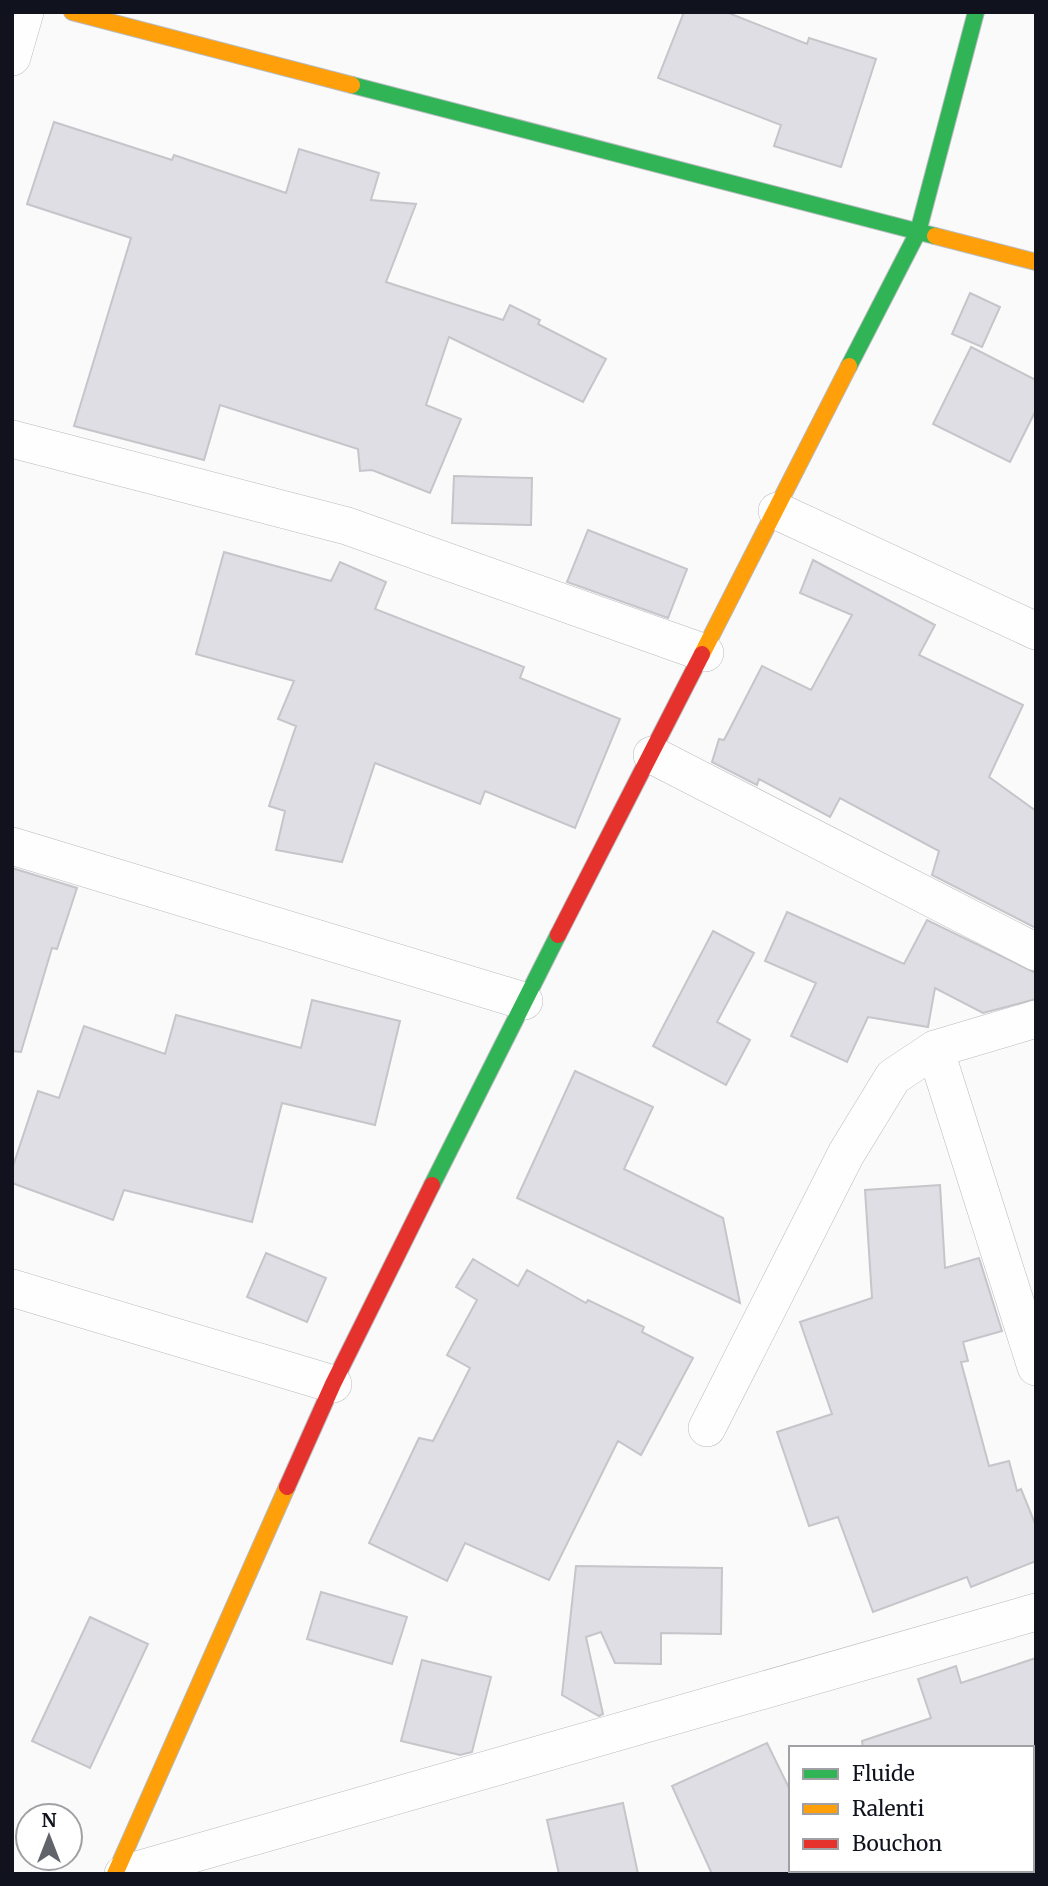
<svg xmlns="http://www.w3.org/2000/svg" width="1048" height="1886" font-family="Merriweather,serif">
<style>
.building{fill:#dfdee4;stroke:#c5c5ca;stroke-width:2}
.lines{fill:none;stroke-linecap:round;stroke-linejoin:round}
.street-casing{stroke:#b7babf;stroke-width:38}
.fast-casing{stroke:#b7babf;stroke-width:18}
.slow-casing{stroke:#b7babf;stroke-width:18}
.jam-casing{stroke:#b7babf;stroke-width:18}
.street{stroke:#fefefe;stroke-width:37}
.fast{stroke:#30b455;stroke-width:16}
.slow{stroke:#ff9f0a;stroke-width:16}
.jam{stroke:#e5322d;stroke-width:16}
</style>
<rect width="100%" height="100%" fill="#f9faf9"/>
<path class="building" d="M684 12H726L807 44 809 38 876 59 841 167 774 146 781 125 658 78Z
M54 122 172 160 174 155 286 193 299 149 379 173 371 200 416 204 386 282 503 320 510 305 540 320 538 324 606 359 583 402 449 337 426 405 461 419 430 493 372 470 360 471 358 449 220 405 204 460 74 426 131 238 27 204Z
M970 293 1000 307 982 347 952 334Z
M971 347 1036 380V410L1010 462 933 424Z
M454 476 532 478 531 525 452 523Z
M588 530 687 569 668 618 567 582Z
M224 552 331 581 340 562 386 582 375 609 524 667 520 678 620 719 575 828 485 791 480 804 375 763 342 862 276 850 285 811 269 806 296 726 278 719 294 681 196 654Z
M813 560 935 625 919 655 1023 705 989 777 1036 811V928L932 875 939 851 840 798 830 817 759 779 757 785 712 762 719 739 724 740 762 666 811 690 852 615 800 593Z
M12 868 77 888 57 949 52 948 21 1052 12 1051Z
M787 912 904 964 927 920 1036 973V999L983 1013 935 988 928 1027 868 1017 847 1062 791 1036 816 983 765 961Z
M713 931 754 953 717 1022 750 1040 726 1085 653 1046Z
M312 1000 400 1021 375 1125 282 1103 252 1222 124 1190 113 1220 12 1183V1169L38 1091 59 1098 84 1026 165 1054 176 1015 301 1048Z
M575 1071 653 1107 624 1169 723 1218 740 1303 517 1198Z
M940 1185 945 1268 979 1258 1002 1331 963 1342 968 1361 961 1362 989 1466 1009 1461 1017 1491 1021 1489 1036 1526V1561L971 1587 967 1577 873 1612 838 1517 809 1526 777 1432 832 1414 800 1322 872 1298 865 1190Z
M266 1253 326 1278 307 1322 247 1297Z
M473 1259 518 1286 527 1270 586 1303 588 1300 644 1327 642 1332 693 1358 641 1455 618 1441 549 1580 465 1543 447 1581 369 1543 419 1438 433 1441 470 1368 447 1355 477 1300 456 1287Z
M576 1566 722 1568 721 1634 661 1633V1664L615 1663 601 1632 586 1637 603 1714 599 1716 562 1695Z
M321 1592 407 1617 392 1664 307 1639Z
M90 1617 148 1644 90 1768 32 1741Z
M1036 1658V1748H863L862 1741 931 1718 918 1679 956 1666 961 1683Z
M422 1660 491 1677 472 1752 460 1755 401 1741Z
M767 1743 791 1792V1874H712L672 1786Z
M623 1803 638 1874H559L547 1820Z"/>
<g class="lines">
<defs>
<path id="street" d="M12 57 25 12
M12 439 347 526 705 653
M777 511 1036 631
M652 755 1036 952
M12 846 524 1001
M935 1049 1036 1367
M12 1288 333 1384
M707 1428 846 1154 893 1077 935 1049 1036 1019
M123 1874 1036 1612"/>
<path id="fast" d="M352 85 935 236
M849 366 918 232 976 12
M432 1185 558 935"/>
<path id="slow" d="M72 12 352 85
M935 236 1036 262
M702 654 849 366
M115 1874 287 1487"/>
<path id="jam" d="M558 935 702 654
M287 1487 333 1384 432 1185"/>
</defs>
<use href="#street" class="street-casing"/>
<use href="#fast" class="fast-casing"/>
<use href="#slow" class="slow-casing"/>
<use href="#jam" class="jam-casing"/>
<use href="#street" class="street"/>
<use href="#fast" class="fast"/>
<use href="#slow" class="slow"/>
<use href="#jam" class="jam"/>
</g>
<rect width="1048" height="1886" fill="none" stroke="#10131e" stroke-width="28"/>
<rect x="789" y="1746" width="245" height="126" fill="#ffffff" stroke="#9fa1a5" stroke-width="2"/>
<rect x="803" y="1769" width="35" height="10" fill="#30b455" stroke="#9fa1a5" stroke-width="2"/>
<text x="852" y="1781" font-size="21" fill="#10131e">Fluide</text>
<rect x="803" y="1804" width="35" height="10" fill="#ff9f0a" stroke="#9fa1a5" stroke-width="2"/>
<text x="852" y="1816" font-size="21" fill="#10131e">Ralenti</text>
<rect x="803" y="1839" width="35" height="10" fill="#e5322d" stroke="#9fa1a5" stroke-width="2"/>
<text x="852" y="1851" font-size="21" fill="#10131e">Bouchon</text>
<g transform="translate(49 1837)"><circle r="33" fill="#ffffff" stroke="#9fa1a5" stroke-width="2"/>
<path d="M0-5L12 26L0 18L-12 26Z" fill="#62646b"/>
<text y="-10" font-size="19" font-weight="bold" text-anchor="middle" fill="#10131e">N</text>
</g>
</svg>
